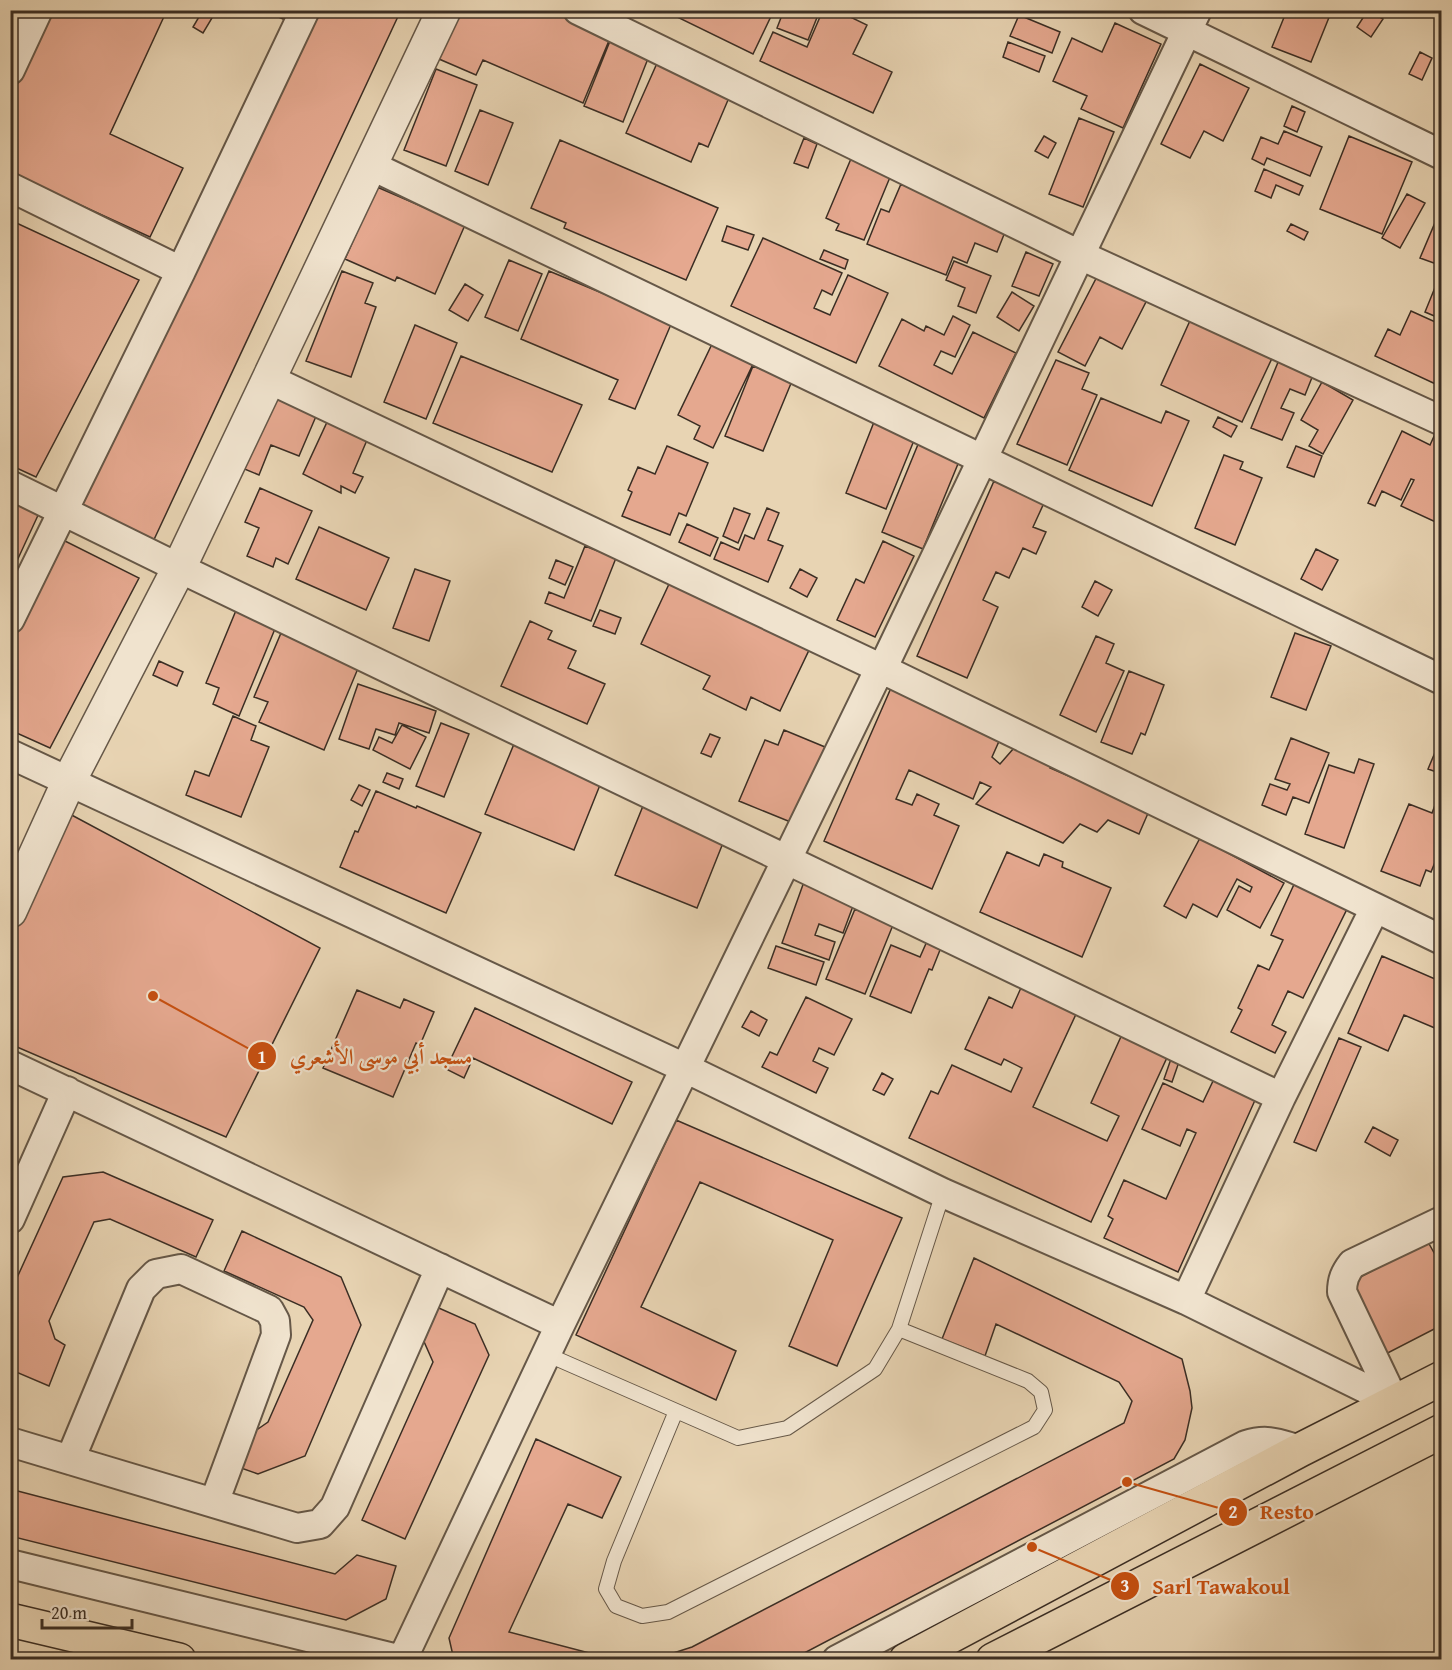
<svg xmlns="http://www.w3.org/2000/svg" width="1452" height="1670" font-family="'Gentium Book Plus',Amiri,serif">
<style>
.building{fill:#e5a88f;stroke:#3b2e24;stroke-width:1.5}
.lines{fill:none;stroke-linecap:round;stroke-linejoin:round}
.service-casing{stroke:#665848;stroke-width:16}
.minor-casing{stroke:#665848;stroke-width:32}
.tertiary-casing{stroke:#665848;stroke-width:36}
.primary-casing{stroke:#3b2e24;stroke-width:36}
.service{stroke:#f0e3ce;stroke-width:14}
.minor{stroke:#f0e3ce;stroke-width:28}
.tertiary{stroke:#f0e3ce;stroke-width:33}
.primary{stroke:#e8d4b3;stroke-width:33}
.leader{fill:none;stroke:#c55011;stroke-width:2}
.callout-dot{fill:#c55011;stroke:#f0e3ce;stroke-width:2}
.mark-label{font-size:18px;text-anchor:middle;font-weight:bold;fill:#fff}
.callout-label{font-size:22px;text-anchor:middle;font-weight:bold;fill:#c55011;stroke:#f0e3ce;stroke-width:4.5;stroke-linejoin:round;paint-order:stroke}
</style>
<rect width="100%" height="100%" fill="#e8d4b3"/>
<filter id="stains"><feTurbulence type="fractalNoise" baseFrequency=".00333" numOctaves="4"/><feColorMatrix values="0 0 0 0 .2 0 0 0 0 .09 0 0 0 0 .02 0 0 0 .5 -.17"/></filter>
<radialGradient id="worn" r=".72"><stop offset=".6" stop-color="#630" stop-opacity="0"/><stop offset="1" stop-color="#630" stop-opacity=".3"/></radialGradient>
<path class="building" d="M10 10H25L10 46Z
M44 10H167L110 134 183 168 150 237 10 173V84Z
M203 10H211L215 13 203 33 193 27Z
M262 10H286L283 19Z
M309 10H401L151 546 76 511Z
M460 10H563L613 31 583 103 483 60 476 75 439 59Z
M676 10H774L753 54 673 15Z
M784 10H820L808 40 777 28Z
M823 10H836L867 25 853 54 892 72 873 113 760 61 773 32 807 47Z
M1287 10H1332L1311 62 1272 47Z
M1368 10 1383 19 1371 37 1357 27Z
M1019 15 1060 32 1052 53 1010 36Z
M1115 23 1161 44 1123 128 1081 109 1087 96 1053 81 1072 38 1102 52Z
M612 36 651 51 623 122 584 106Z
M1008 42 1045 56 1039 72 1003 57Z
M1420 52 1432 58 1422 80 1409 74Z
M658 61 731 93 708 147 699 143 691 162 626 133Z
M1200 64 1249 88 1223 141 1204 131 1190 158 1161 144Z
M436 69 477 85 446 166 404 150Z
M1292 106 1305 112 1297 132 1284 126Z
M480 110 513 123 488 185 455 171Z
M1079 118 1114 132 1083 207 1049 194Z
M1284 131 1322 147 1310 176 1267 158 1264 165 1252 159 1261 137 1278 144Z
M1044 136 1056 143 1048 158 1035 151Z
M1349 136 1412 162 1382 234 1320 209Z
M804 138 817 144 808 168 794 163Z
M560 140 718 208 686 280 564 228 566 223 531 208Z
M853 154 893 170 864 240 836 230 839 224 826 218Z
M1264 169 1303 186 1299 195 1276 185 1271 198 1255 191Z
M901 184 1007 227 997 252 975 243 967 263 953 257 946 275 867 244 881 209 889 212Z
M377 187 465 225 435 294 397 277 395 281 345 259Z
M1407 194 1425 203 1400 248 1382 238Z
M1442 217V266L1420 258 1437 218 1440 220Z
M10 220 139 280 36 477 10 465Z
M1291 224 1308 232 1304 240 1287 231Z
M727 226 754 235 748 250 722 241Z
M763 238 842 273 832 295 822 290 814 308 830 315 848 275 888 293 856 363 731 306Z
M824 250 848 260 845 269 820 259Z
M1026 252 1053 264 1039 296 1012 286Z
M509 260 542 274 518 331 485 317Z
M954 261 991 276 976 313 958 306 965 288 946 280Z
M1102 267 1151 292 1122 349 1100 337 1085 366 1058 352Z
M342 271 373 283 365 303 376 307 351 377 306 361Z
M549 271 672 322 635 409 609 399 618 380 521 339Z
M465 284 483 295 468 321 449 310Z
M1436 285 1442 288V311L1439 318 1425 312Z
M1012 292 1034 306 1019 331 997 317Z
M1411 311 1442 325V387L1375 356 1388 329 1400 335Z
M1193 314 1275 352 1242 422 1161 385Z
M953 316 970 325 955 357 941 351 934 365 952 374 973 332 1016 353 984 418 879 366 902 319 924 331 926 326 944 335Z
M415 325 457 343 426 419 384 402Z
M713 342 754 362 713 448 694 439 700 426 678 415Z
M1281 355 1315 370 1305 395 1290 389 1281 408 1294 413 1282 440 1251 428Z
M461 356 582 405 552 472 433 423Z
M1056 360 1089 373 1082 389 1097 395 1067 465 1017 444Z
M753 366 792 381 763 451 725 436Z
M1322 382 1353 400 1323 454 1309 446 1318 430 1301 420Z
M265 392 317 414 299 456 271 445 259 475 235 465Z
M1101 398 1161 423 1166 411 1189 421 1152 506 1069 470Z
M1218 417 1237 426 1231 437 1213 427Z
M328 420 370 433 353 473 363 477 355 493 341 486V493L303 474Z
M874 422 915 438 886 509 846 493Z
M1402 431 1430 445 1436 432 1442 434V521L1440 524 1401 506 1414 480 1411 479 1401 500 1382 491 1375 506 1368 503Z
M919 442 960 459 923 549 882 532Z
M667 446 708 463 686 516 679 513 670 535 622 516 632 492 628 490 638 467 655 474Z
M1296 446 1322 456 1314 477 1287 467Z
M1224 455 1243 462 1240 469 1262 478 1235 545 1195 528Z
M994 481 1044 503 1033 527 1046 532 1036 554 1023 548 1009 578 996 572 983 600 998 607 967 678 917 656Z
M260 488 312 511 288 564 276 558 273 567 247 556 259 528 245 522Z
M10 498 40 511 10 576Z
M734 508 750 514 738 543 723 536Z
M767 508 779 513 768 540 783 546 768 582 714 559 721 542 739 550 745 535 754 539Z
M687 524 718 538 710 556 679 542Z
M319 527 389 558 366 610 296 579Z
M53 535 139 578 50 748 10 730V625Z
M883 541 914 556 875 637 837 620 856 579 864 583Z
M585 546 616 558 591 621 545 603 549 592 564 598Z
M1316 549 1338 560 1322 590 1301 579Z
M556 560 573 567 565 585 549 578Z
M415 569 450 581 429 641 393 628Z
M800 569 817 578 807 597 790 588Z
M1095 581 1112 590 1098 616 1082 607Z
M670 582 810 648 780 711 751 697 746 710 703 689 710 676 641 644Z
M237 608 277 624 239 716 213 704 219 688 206 683Z
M600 610 621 618 615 634 593 626Z
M530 621 552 631 548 639 576 651 568 668 605 684 587 724 501 686Z
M281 633 359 666 324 750 259 722 268 702 254 697Z
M1295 633 1331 646 1306 710 1271 697Z
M1096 636 1114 644 1106 663 1124 671 1096 732 1060 715Z
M159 661 183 672 177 686 153 675Z
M1129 671 1164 685 1145 735 1141 733 1132 754 1101 742Z
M358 684 436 711 429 733 399 723 395 735 376 729 369 749 339 739Z
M891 688 1000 739 992 757 1000 764 1014 748 1052 765 1050 768 1149 811 1139 834 1108 820 1097 832 1080 824 1063 843 976 804 991 787 980 782 973 799 909 770 896 799 912 805 917 794 939 804 934 815 959 826 932 889 824 841Z
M233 716 256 726 251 740 269 747 241 817 186 795 195 771 209 776Z
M441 723 469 734 444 797 416 786Z
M402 725 426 737 410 769 373 750 379 737 392 743Z
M784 730 825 747 793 823 739 801 765 740 778 745Z
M710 734 720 738 711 757 701 753Z
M1442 736V774L1428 769Z
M1291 738 1329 753 1309 803 1293 797 1286 815 1262 805 1270 784 1287 790 1290 784 1275 779Z
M514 744 602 780 574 850 485 814Z
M1359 759 1374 764 1344 848 1305 834 1329 765 1354 773Z
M387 773 403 779 399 789 383 782Z
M359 785 370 790 362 806 351 800Z
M376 791 416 808 417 806 481 833 446 913 340 867 355 831 358 832Z
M1440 792 1442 845 1431 872 1426 870 1420 886 1381 871 1409 804 1432 813Z
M643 806 725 838 697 908 615 875Z
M66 812 320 948 226 1137 10 1044V925Z
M1200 838 1284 883 1260 928 1227 910 1239 886 1250 892 1252 887 1237 879 1217 917 1193 904 1186 918 1164 906Z
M1007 852 1039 866 1044 854 1063 862 1062 867 1111 888 1082 957 980 912Z
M805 879 856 898 843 933 819 924 815 935 835 942 829 960 782 943Z
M1296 880 1349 905 1303 998 1288 991 1272 1025 1286 1032 1275 1053 1231 1032 1242 1010 1238 1008 1258 965 1269 970 1283 940 1271 935Z
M855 909 893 925 865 994 826 979Z
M928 939 942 945 932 970 929 969 911 1013 870 996 891 945 920 957Z
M776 946 824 962 816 985 768 968Z
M1382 956 1442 982V1031L1404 1015 1388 1051 1348 1033Z
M1024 981 1077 1012 1033 1107 1107 1141 1119 1116 1091 1103 1124 1030 1170 1051 1091 1222 909 1138 931 1091 938 1094 952 1065 1011 1092 1022 1068 1004 1059 1001 1065 965 1049 989 997 1012 1008Z
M357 990 400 1008 404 999 434 1012 420 1045 416 1043 393 1097 323 1068Z
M806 997 852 1019 834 1055 819 1048 813 1061 828 1068 816 1093 762 1067 770 1052 777 1055Z
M475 1008 632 1082 612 1124 473 1058 464 1078 446 1069Z
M751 1011 767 1020 759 1036 742 1027Z
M1339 1038 1361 1047 1316 1151 1294 1142Z
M1172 1056 1180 1059 1172 1082 1164 1079Z
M882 1073 893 1079 884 1095 873 1090Z
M1214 1079 1256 1098 1178 1272 1104 1238 1113 1219 1108 1216 1124 1180 1166 1199 1196 1133 1187 1129 1180 1146 1142 1129 1163 1083 1203 1102Z
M676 1120 902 1218 837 1366 789 1346 833 1240 700 1182 641 1307 736 1351 716 1400 576 1335Z
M1373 1127 1398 1140 1390 1156 1365 1142Z
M103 1172 213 1220 196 1257 110 1219 94 1222 49 1321 55 1339 65 1345 49 1386 16 1372 10 1359V1293L63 1177Z
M242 1231 341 1277 361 1325 305 1456 258 1474 227 1463 246 1424 258 1429 268 1422 313 1320 304 1307 224 1271Z
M1428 1242 1442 1267V1325L1376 1359 1339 1288Z
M974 1258 1182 1359 1190 1391 1192 1408 1185 1440 1174 1459 791 1660H630L661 1657 692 1647 1124 1423 1132 1401 1119 1382 996 1324 985 1356 942 1339Z
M432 1305 475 1324 489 1355 405 1539 362 1520 433 1362 418 1328Z
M536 1439 621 1477 602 1518 568 1504 509 1632 616 1660H454L449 1638Z
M10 1489 335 1574 357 1555 396 1566 386 1599 346 1620 10 1536Z"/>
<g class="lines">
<defs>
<path id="service" d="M546 1354 738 1438 787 1428 875 1369 899 1329 943 1193
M676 1411 614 1561 606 1589 616 1606 642 1616 668 1612 1034 1427 1045 1410 1041 1392 1028 1381 899 1329"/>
<path id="minor" d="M578 10 1080 255 1442 421
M1143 10 1442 155
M10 70 38 10
M370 165 1442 680
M10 187 181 271 10 619
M181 271 305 10
M269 379 880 668 1442 940
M10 485 179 568 1281 1097
M10 754 685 1068 943 1193 1186 1300 1395 1403
M10 1065 560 1325
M10 1219 67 1091
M1186 1300 1281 1097 1375 908
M1395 1403 1342 1292C1342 1280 1345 1273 1352 1264L1442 1221
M10 1442 297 1528 320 1524 335 1507 440 1268
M70 1460 141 1289 156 1274 181 1269 269 1310 275 1321 276 1335 214 1503
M10 1564 402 1660
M402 1660 560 1325 880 668 887 659 1197 10
M837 1660 1246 1445C1268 1438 1279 1444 1300 1450"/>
<path id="tertiary" d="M10 911 69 781 179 568 444 10"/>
<path id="primary" d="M10 1620 179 1660
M906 1660 1300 1450 1442 1378
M993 1660 1442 1431"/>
</defs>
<use href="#service" class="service-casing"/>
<use href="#minor" class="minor-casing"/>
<use href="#tertiary" class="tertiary-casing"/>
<use href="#primary" class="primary-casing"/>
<use href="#service" class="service"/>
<use href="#minor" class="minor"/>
<use href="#tertiary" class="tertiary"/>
<use href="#primary" class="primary"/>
</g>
<path class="leader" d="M153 996L262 1056M1127 1482L1233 1512M1032 1547L1125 1586"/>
<g class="callout-dot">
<circle cx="153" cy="996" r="6"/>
<circle cx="1127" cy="1482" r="6"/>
<circle cx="1032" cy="1547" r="6"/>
<circle cx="262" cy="1056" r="15"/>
<circle cx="1233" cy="1512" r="15"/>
<circle cx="1125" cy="1586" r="15"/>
</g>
<g class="mark-label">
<text x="262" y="1063">1</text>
<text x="1233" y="1518">2</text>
<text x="1125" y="1592">3</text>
</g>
<g class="callout-label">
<text x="381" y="1064">مسجد أبي موسى الأشعري</text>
<text x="1287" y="1519">Resto</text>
<text x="1221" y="1594">Sarl Tawakoul</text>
</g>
<rect width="1452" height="1670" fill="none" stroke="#e8d4b3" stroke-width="36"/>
<rect x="12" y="12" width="1428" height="1646" fill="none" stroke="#3b2e24" stroke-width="3"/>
<rect x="18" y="18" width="1416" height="1634" fill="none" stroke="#3b2e24" stroke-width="1.5"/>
<path d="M42 1619v9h90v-9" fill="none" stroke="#3b2e24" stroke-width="3"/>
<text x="51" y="1619" font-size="18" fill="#3b2e24" stroke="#f0e3ce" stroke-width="4.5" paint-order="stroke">20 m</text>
<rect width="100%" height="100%" filter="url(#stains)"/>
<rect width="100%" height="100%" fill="url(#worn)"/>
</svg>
